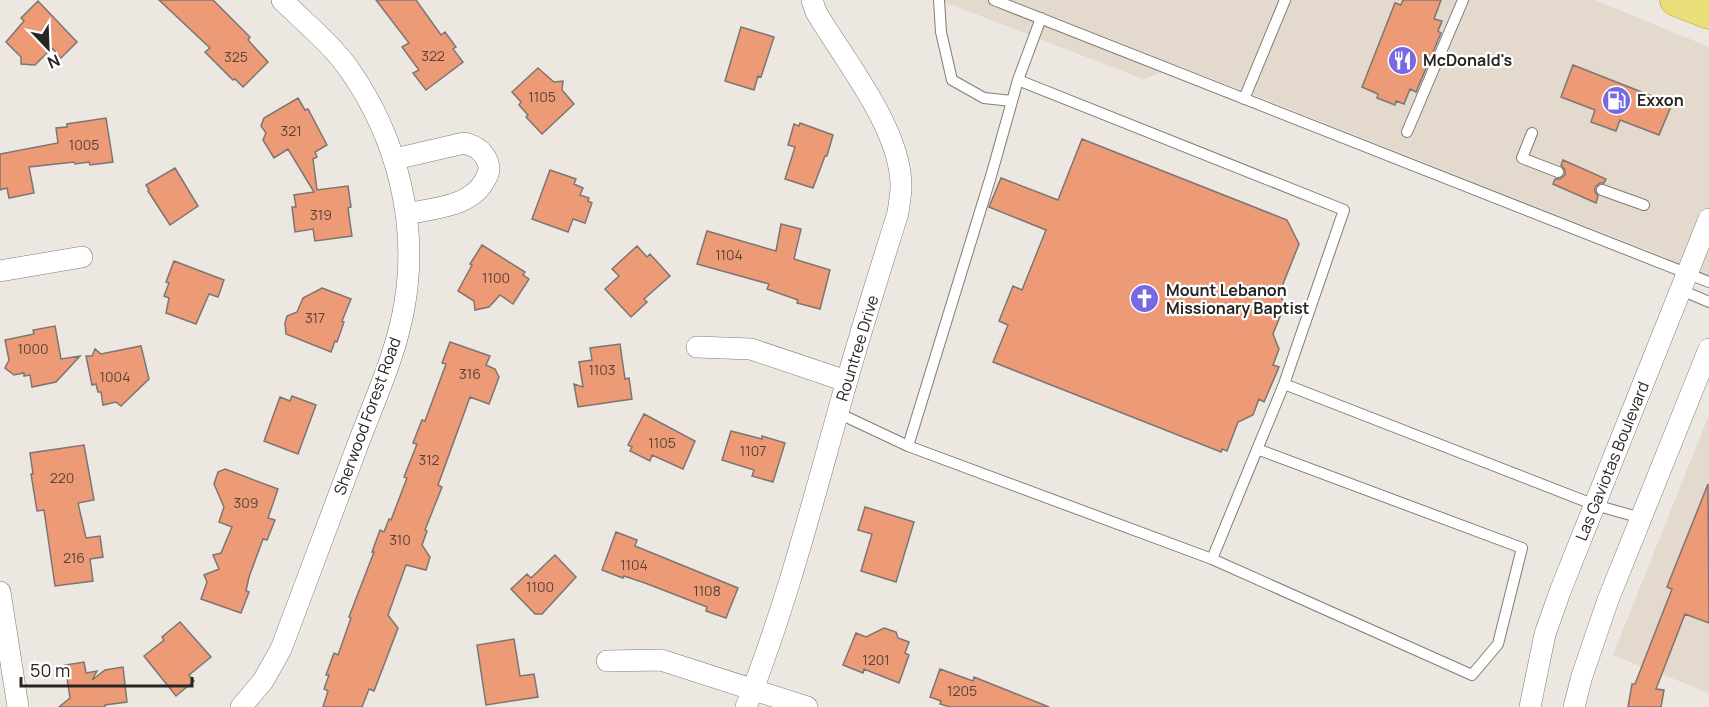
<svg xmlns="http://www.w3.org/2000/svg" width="1709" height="707" font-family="Manrope,sans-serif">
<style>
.built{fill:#e3d9cc}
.building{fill:#ed9a77;stroke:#7d7571;stroke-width:1.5}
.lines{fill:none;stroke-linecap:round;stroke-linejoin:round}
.service-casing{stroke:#817c76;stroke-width:12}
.minor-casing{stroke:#817c76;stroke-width:22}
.primary-casing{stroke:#9c8f1f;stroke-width:33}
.service{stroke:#fff;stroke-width:10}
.minor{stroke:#fff;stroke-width:21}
.primary{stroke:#e9de77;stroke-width:32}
.labels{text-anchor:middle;stroke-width:4.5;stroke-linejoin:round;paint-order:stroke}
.number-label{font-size:14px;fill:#594338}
.poi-label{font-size:16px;font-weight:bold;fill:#282623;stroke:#fff;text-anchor:start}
.street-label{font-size:16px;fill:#282623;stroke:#fff}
</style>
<rect width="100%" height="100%" fill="#ece7e0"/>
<path class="built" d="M939 0H1595L1709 47V285L1665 257 1180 66 1143 79Z
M1709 415V693L1613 655Z"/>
<path class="building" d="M159 0H213L250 37 248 40 268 62 243 87 235 79 233 80 205 52 210 48Z
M376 0H416L441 35 445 32 456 47 453 49 463 62 426 90 413 73 419 70 402 47 409 43Z
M1403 0H1441L1434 19 1442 21 1438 31 1441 33 1416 92 1410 89 1404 104 1396 101 1395 105 1377 98 1378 94 1362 87 1395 3 1401 5Z
M38 1 77 42 61 58 52 48 35 65 21 64V57L6 42 24 21 21 18Z
M741 27 774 37 761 77 758 76 754 90 725 81Z
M1573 65 1672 104 1659 135 1620 120 1616 131 1591 122 1595 110 1561 97Z
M538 68 554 82 563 81 562 90 574 104 542 134 526 117 528 115 519 105 521 102 512 92Z
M298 98 305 110 308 109 327 145 315 152 317 157 313 159 317 190 348 186 351 207 348 208 352 236 315 241 313 229 295 232 292 207H296L294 195 314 192 288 149 274 158 263 140 266 133 261 126 264 118Z
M106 118 113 162 90 165 89 162 75 164 74 162 29 167 34 193 9 198 7 188 0 190V154L58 143 56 128 67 127V124Z
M800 123 833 135 827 156H825L813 188 785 179 795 147 788 145 794 124 799 126Z
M1082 139 1287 220 1299 244 1279 294 1285 304 1273 334 1279 349 1273 365 1279 367 1264 402 1259 399 1253 415 1238 422 1227 451 1222 449 1221 452 993 362 1008 325 999 321 1013 286 1022 290 1046 230 989 207 1001 178 1058 200Z
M1563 160 1606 179 1604 183H1600L1595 187V192L1598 196 1596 203 1553 184 1555 179H1560L1565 175V170L1561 165Z
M175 168 198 206 170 225 148 191 149 190 146 185Z
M550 170 576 179 574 184 583 188 580 195 589 198 588 201 592 203 585 223 573 219 568 232 532 219Z
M781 224 801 229 794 259 830 270 820 309 797 303 798 300 767 289 769 284 697 264 707 231 776 251Z
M482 245 525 272 523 275 529 279 513 304 500 295 489 307 475 310 474 301 458 291 472 265 470 264Z
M637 246 647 257 650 254 670 276 644 299 647 302 631 317 605 289 619 276 612 269Z
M174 261 224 280 218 297 209 294 196 324 166 313 169 298 164 296 169 283 166 282Z
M322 288 351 299 342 321 344 322 337 342 335 341 331 352 286 334 285 323 287 316 297 312 303 298Z
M55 326 61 359 80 356 56 382 32 387 30 375 24 376V373L14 375 5 368 9 360 5 340 34 334 33 330Z
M450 342 490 356 486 365 495 369 499 377 489 404 470 397 438 485 442 487 425 530 427 531 422 545 430 557 426 570 406 565 388 615 398 628 374 691 369 689 362 707H323L328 691 324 689 329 675H326L334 653 338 655 351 618 349 617 374 552H372L380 530 384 532 389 519 391 520 407 478 404 477 417 444 413 443 422 420 425 421 446 364 442 363Z
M620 344 625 379 629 378 632 399 578 407 574 384 583 387 579 362 592 360 590 348Z
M141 346 149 379 121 406 116 402 103 405 101 392H98L96 384 92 385 86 356H92L95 349 101 354Z
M292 396 316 405 298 454 264 441 280 397 290 401Z
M644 414 695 441 683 469 652 455 650 461 630 451 632 447 628 445Z
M731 431 762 439V436L785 443 773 482 752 476 754 470 722 460Z
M84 445 94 500 78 503 86 538 100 536 103 557 90 559 93 581 55 586 44 510 37 511 31 474H33L30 453Z
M225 469 278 489 268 518 275 520 267 540 263 539 249 577 246 591 249 592 241 613 201 599 207 582 204 575 219 569 213 555 221 553 232 527 219 522 224 507 214 484 218 472Z
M1708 484 1709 623 1685 614 1656 689 1664 690 1661 707H1628L1632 684H1635L1672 589 1667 587Z
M865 507 914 522 896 582 861 571 872 534 858 530Z
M616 532 637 540 635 546 738 588 726 618 706 611 707 607 645 583 624 576 623 578 602 570Z
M555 555 576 577 542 614H535L511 589 527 574 531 578Z
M180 622 211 657 189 675 194 681 176 696 144 656 164 640 162 637Z
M884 628 896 632 898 638 909 642 905 653 909 655 899 683 864 669 863 673 843 665 856 633 866 637Z
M514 639 520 676 534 674 538 697 486 705 477 645Z
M84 662 86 673 97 671 92 680 105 670 123 667 127 702 105 705V707H59L70 698 65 665Z
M940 669 973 681 974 677 1049 707H950L940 704 941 701 930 697Z"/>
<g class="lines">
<defs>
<path id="service" d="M939 0 941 32 952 80 984 98 1012 101
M994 0 1709 282
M1041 18 1018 80 1344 210 1284 384 1595 505 1641 518
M1244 99 1285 0
M1407 132 1463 0
M1532 133 1522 158 1558 172
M1602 190 1644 205
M1681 290 1709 302
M838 413 908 446 991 176 1018 80
M908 446 1212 559 1284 384
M1212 559 1472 675 1498 644 1522 548 1257 449"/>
<path id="minor" d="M395 159 464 143C476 146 484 151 488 163 490 169 489 174 485 180 471 207 434 208 406 214
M0 271 82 257
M697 347 751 349 846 381
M0 592 18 707
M607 661 661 660 807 707
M241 707 263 681 281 649C306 583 330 518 355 452 373 403 397 354 405 302 418 222 397 139 351 72 333 45 305 23 282 0
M746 707C788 602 815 492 846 384 862 327 880 270 898 213 899 204 901 195 901 186 901 129 845 61 816 12L812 0
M1530 707 1545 634 1561 589 1709 219
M1574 707 1582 676 1608 600 1709 349"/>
<path id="primary" d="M1676 0 1709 13"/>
</defs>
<use href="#service" class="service-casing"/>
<use href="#minor" class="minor-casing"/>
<use href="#primary" class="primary-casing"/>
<use href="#service" class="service"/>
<use href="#minor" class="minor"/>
<use href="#primary" class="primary"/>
</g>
<defs>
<symbol id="restaurant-disc" viewBox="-11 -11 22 22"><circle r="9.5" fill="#7768e3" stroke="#fff"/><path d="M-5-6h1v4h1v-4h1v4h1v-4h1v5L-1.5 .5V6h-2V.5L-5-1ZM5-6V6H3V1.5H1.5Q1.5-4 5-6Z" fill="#fff"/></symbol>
<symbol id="fuel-disc" viewBox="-11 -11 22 22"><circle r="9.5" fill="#7768e3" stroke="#fff"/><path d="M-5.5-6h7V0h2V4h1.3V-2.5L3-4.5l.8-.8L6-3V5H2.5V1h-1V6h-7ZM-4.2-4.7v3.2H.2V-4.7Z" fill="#fff"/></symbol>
<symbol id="church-disc" viewBox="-11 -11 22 22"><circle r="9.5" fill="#7768e3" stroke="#fff"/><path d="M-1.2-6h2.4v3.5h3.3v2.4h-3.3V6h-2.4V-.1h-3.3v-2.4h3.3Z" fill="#fff"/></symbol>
</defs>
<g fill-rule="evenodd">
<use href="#restaurant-disc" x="1386" y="44" width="33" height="33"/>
<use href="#fuel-disc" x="1600" y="84" width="33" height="33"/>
<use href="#church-disc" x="1128" y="282" width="33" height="33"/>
</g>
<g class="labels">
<g class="number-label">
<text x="433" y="61">322</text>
<text x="236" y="62">325</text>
<text x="542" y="102">1105</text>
<text x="291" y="136">321</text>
<text x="84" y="150">1005</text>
<text x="321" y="220">319</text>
<text x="729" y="260">1104</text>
<text x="496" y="283">1100</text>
<text x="315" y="323">317</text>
<text x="33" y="354">1000</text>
<text x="602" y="375">1103</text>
<text x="470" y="379">316</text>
<text x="115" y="382">1004</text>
<text x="662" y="448">1105</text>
<text x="753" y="456">1107</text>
<text x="429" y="465">312</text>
<text x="62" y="483">220</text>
<text x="246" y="508">309</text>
<text x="400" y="545">310</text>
<text x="74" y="563">216</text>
<text x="634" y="570">1104</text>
<text x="540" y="592">1100</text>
<text x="707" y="596">1108</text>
<text x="876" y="665">1201</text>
<text x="962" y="696">1205</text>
</g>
<g class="poi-label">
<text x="1423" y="66">McDonald's</text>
<text x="1637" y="106">Exxon</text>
<text x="1166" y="296">Mount Lebanon<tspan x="1166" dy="18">Missionary Baptist</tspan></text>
</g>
<g class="street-label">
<text transform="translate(857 348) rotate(-73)" y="6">Rountree Drive</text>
<text transform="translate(367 416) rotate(-70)" y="6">Sherwood Forest Road</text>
<text transform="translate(1612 461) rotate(-68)" y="6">Las Gaviotas Boulevard</text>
</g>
</g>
<g transform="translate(48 48) rotate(157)" stroke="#ffffff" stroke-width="4.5" paint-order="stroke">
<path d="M0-4.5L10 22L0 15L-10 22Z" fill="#282623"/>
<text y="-9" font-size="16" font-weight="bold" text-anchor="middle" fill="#282623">N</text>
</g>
<path d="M21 677v9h171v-9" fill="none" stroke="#282623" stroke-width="3"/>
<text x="30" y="677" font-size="18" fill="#282623" stroke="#ffffff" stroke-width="4.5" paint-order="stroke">50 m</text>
</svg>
